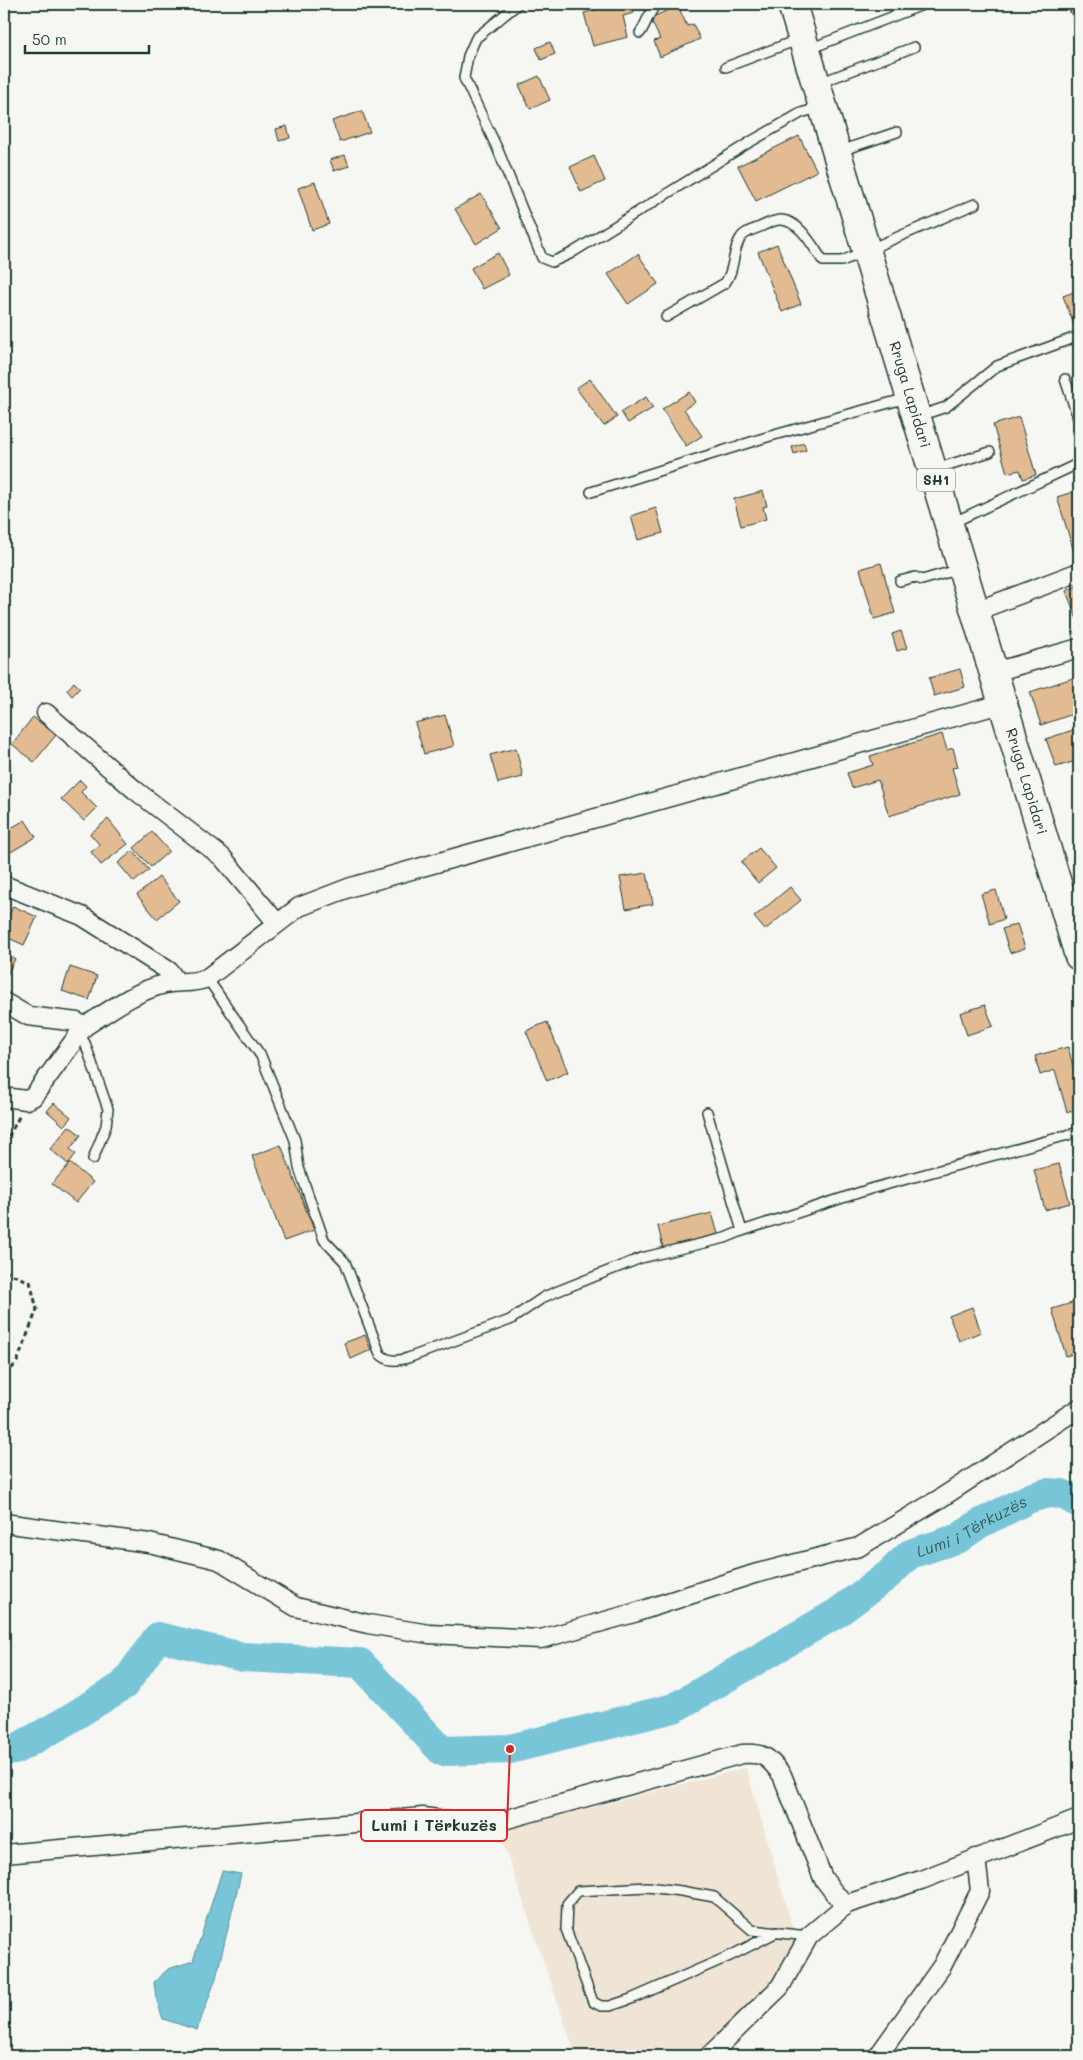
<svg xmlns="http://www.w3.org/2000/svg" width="1083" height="2060" font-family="Mali,sans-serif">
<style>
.built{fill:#f0e4d5}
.water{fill:#79c5d8;stroke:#558f96}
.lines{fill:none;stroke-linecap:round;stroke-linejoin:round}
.river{stroke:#79c5d8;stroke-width:30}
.building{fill:#e2bb92;stroke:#1f3d34}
.service-casing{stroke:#1f3d34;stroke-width:12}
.minor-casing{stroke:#1f3d34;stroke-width:21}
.primary-casing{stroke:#1f3d34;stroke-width:31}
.path{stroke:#1f3d34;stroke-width:3;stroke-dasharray:5 4;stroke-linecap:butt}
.service{stroke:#f6f6f2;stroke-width:9}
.minor{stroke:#f6f6f2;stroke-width:18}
.primary{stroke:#f6f6f2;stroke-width:28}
.labels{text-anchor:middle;stroke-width:5;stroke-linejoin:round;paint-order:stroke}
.shield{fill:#f6f6f2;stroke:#60746d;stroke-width:1}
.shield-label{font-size:14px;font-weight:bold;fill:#1f3d34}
.street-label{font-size:15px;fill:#1f3d34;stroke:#f6f6f2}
.water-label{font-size:16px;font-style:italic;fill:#365f5d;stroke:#f6f6f2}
.leader{fill:none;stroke:#d62828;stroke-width:2}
.callout-dot{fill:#d62828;stroke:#f6f6f2;stroke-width:2}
.callout{fill:#f6f6f2;stroke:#d62828;stroke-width:2}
.callout-label{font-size:16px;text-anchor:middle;font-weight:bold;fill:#1f3d34}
</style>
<rect width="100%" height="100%" fill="#f6f6f2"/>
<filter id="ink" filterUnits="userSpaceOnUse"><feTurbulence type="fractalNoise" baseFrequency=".02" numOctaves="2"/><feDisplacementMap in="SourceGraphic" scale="10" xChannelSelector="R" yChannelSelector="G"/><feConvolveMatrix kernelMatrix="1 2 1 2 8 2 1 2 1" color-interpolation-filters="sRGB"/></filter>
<g filter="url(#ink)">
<path class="built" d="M746 1768 799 1949 778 1986 695 2056H574V2050L499 1831Z"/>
<path class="water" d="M222 1871 241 1874 216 1978 197 2030 163 2019 156 1998 154 1982 168 1969 193 1961Z"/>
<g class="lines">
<path class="river" id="s1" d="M4 1750H14L61 1724 124 1685 158 1637 243 1657 360 1663 442 1751 510 1749 674 1708 837 1613 888 1575 910 1554 959 1538 979 1524 1030 1498 1047 1493 1062 1494 1079 1503"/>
</g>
<path class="building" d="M610 4H632L634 13 623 16 628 37 593 46 584 13 610 6Z
M678 6 687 26 693 24 700 39 660 57 654 41 660 39 650 18Z
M550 42 555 54 541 60 536 48Z
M539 76 550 100 530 109 519 85Z
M362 111 370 132 340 142 332 121Z
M287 126 290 138 279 141 276 129Z
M799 136 817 171 756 201 738 166Z
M345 155 349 166 334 171 330 160Z
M594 156 605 181 581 192 570 167Z
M315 182 329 224 312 230 298 188Z
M481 194 502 228 476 244 455 209Z
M777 244 801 304 782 312 758 252Z
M498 253 509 275 482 289 471 268Z
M638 254 658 284 628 304 608 274Z
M1079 290V323L1074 325 1063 296Z
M590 379 617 417 604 426 576 388Z
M689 392 695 402 684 409 702 436 686 446 662 409Z
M646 397 653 408 628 423 621 412Z
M1019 417 1036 475 1023 479 1020 470 1007 473 993 425Z
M804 443 806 450 794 454 792 447Z
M1079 490V564L1078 565 1057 497Z
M763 491 767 506 763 507 766 519 741 526 734 499Z
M656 508 663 533 638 540 631 516Z
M881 563 895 613 874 619 860 569Z
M1079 585V624L1066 591Z
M901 631 907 648 897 651 892 634Z
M960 669 965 687 934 696 929 678Z
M1079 676V712L1041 725 1030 692Z
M74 682 80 688 72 696 67 690Z
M445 715 454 746 424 754 415 723Z
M33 717 56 735 34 762 12 744Z
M1079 728V760L1056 767 1046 739Z
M942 734 947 750 953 748 958 767 952 768 960 794 889 816 878 780 852 788 847 773 873 765 870 756Z
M516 748 523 777 498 783 490 755Z
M80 780 86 786 81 792 97 808 84 821 61 799Z
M108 819 128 844 101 865 91 852 100 845 90 834Z
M25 820 36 837 4 856V832Z
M152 832 169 851 151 867 134 848Z
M759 848 776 868 758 883 741 862Z
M133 851 149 870 134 882 118 863Z
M647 873 653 904 626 909 620 877Z
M159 877 179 901 157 919 137 895Z
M790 887 801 900 765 930 754 917Z
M996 890 1004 919 990 924 981 894Z
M13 906 37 917 24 945 4 936V926Z
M1017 924 1025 948 1010 953 1002 929Z
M4 953 15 959 4 981Z
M70 967 97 976 89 1000 62 991Z
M985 1005 993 1026 967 1035 960 1013Z
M547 1022 568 1072 547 1081 526 1031Z
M1068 1047 1079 1089V1109L1067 1112 1055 1070 1040 1075 1035 1056Z
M54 1103 71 1117 64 1126 47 1111Z
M69 1126 81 1135 70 1149 76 1154 68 1164 50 1149Z
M281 1145 314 1230 284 1241 252 1156Z
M70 1163 93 1182 76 1203 52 1184Z
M1059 1164 1070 1203 1045 1210 1034 1170Z
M712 1213 718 1234 663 1248 658 1226Z
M1079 1301V1352L1066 1356 1052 1309Z
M972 1307 981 1332 959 1341 949 1316Z
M365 1335 371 1350 351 1359 344 1343Z"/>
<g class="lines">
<defs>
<path id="service" d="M518 4 476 38 468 56 464 78 498 150 542 258 552 262 570 254 750 142 801 113 821 107
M1072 4 1079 17
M640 33C647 23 649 11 657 4
M809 49 925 4
M726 67 800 39
M819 83 914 47
M840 151 897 132
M666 317 725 283C735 270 732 252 740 239 744 232 752 230 760 227 766 224 775 219 782 220 801 222 813 247 823 261H842L975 204
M1065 379 1079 421
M919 416 946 407 997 366 1079 336
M935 469 990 452
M591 492 767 437 907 398
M952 523 1073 466 1079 461
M900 581 915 577 922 580 960 569
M207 978 261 1056 295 1140 299 1168 324 1240 345 1262 380 1354C388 1362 397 1361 408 1358L510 1320 544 1297 558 1291 641 1258 725 1238 742 1231 870 1189 1079 1132
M78 1035 85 1043 108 1109 106 1126 93 1159
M707 1112 742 1231
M1079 1651V1660
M777 1932 732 1955 631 1999 610 2006H601L593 2002 566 1929 567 1904 578 1891 647 1887 681 1891 714 1897 752 1930 809 1936"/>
<path id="minor" d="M976 611 1079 572
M994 672 1079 648
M46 713 135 790 222 857 277 923
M4 885 82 916 169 971 177 982
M4 1002 28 1016 77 1022 84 1027C109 1011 135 991 165 984 179 981 194 984 207 978L299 907 351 887 1004 703
M4 1097 26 1100 33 1097 84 1027
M4 1523 149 1543 219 1560 296 1607 368 1624 429 1634 541 1639 634 1613 754 1574 859 1547 941 1498 1079 1408
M4 1854 423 1817 476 1824 500 1821 742 1754C764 1752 769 1758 782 1775L823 1878 835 1894 847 1904
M709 2056 780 1987 809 1936 847 1904 921 1880 1079 1819
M878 2056 942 1966 980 1891 976 1858"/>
<g id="primary">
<path id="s2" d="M792 4 1079 956"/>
</g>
</defs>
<use href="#service" class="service-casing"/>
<use href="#minor" class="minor-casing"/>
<use href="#primary" class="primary-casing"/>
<path class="path" d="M4 1145 20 1115
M4 1271 30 1282 37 1309 17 1362 4 1378"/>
<use href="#service" class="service"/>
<use href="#minor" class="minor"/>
<use href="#primary" class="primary"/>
</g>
</g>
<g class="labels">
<rect class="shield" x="917" y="468.5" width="38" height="23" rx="4"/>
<g class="shield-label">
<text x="936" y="485">SH1</text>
</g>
<g class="street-label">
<text dy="5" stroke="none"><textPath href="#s2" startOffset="408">Rruga Lapidari</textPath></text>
<text dy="5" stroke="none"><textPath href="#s2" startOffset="812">Rruga Lapidari</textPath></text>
</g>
<g class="water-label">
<text dy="6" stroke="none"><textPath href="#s1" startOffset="1109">Lumi i Tërkuzës</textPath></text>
</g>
</g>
<path class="leader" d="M510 1749L507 1825"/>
<circle class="callout-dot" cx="510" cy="1749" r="5"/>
<rect class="callout" x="361" y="1810" width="146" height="31" rx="5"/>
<g class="callout-label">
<text x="434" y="1831">Lumi i Tërkuzës</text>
</g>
<rect width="1083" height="2060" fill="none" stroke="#f6f6f2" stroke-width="20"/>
<rect x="10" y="10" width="1063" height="2040" fill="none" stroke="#1f3d34" stroke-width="2" filter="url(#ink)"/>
<path d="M25 45v8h124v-8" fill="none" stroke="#1f3d34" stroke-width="2.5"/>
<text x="32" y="45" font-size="15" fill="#1f3d34" stroke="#f6f6f2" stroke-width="4" paint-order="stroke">50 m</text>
</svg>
